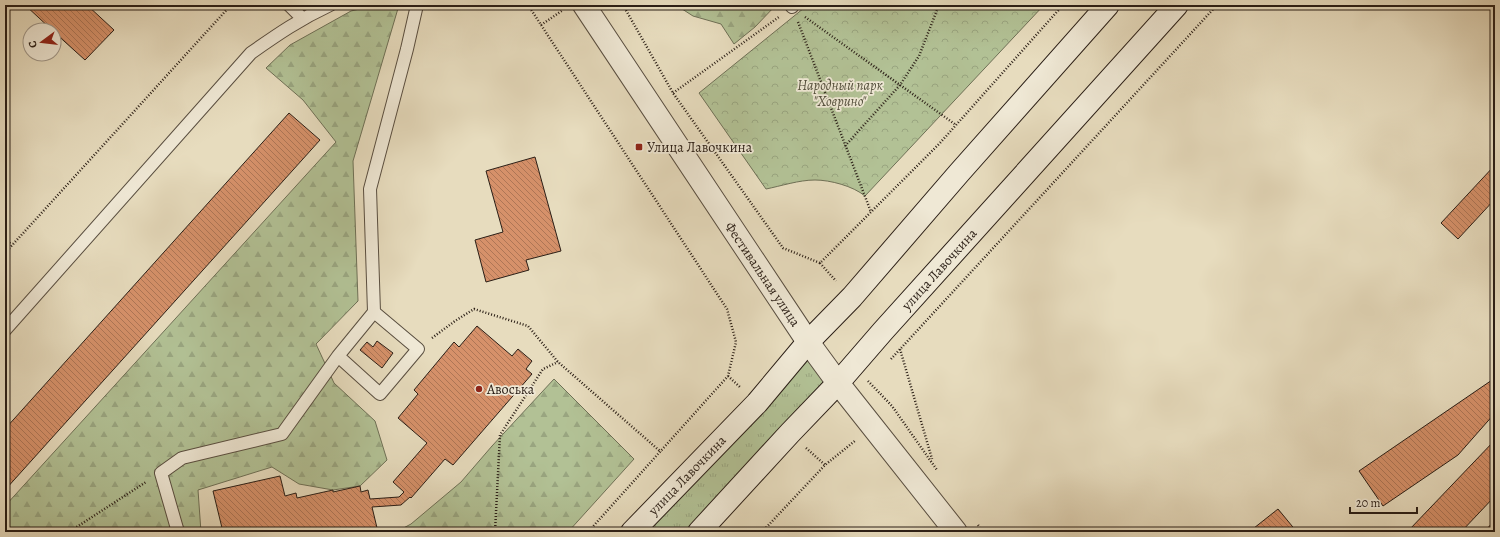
<svg xmlns="http://www.w3.org/2000/svg" width="1500" height="537" font-family="Alegreya,serif">
<style>
.grass{fill:url(#grass-tufts);stroke:#6e7056}
.forest{fill:url(#forest-firs);stroke:#6e7056}
.park{fill:url(#park-crowns);stroke:#6e7056}
.building{fill:url(#building-back-hatch);stroke:#2a1e16}
.lines{fill:none;stroke-linecap:round;stroke-linejoin:round}
.service-casing{stroke:#594e40;stroke-width:14}
.tertiary-casing{stroke:#594e40;stroke-width:24}
.secondary-casing{stroke:#2a1e16;stroke-width:24}
.path{stroke:#2a1e16;stroke-width:2.5;stroke-dasharray:1 2;stroke-linecap:butt}
.service{stroke:#efe8d5;stroke-width:12}
.tertiary{stroke:#efe8d5;stroke-width:22}
.secondary{stroke:#efe8d5;stroke-width:22}
.poi-dot{fill:#8f2418;stroke:#efe8d5;stroke-width:1.5}
.labels{text-anchor:middle;stroke-width:3.5;stroke-linejoin:round;paint-order:stroke}
.park-label{font-size:14px;font-style:italic;fill:#534f3c;stroke:#efe8d5}
.poi-label{font-size:14px;fill:#2a1e16;stroke:#efe8d5;text-anchor:start}
.street-label{font-size:14px;fill:#2a1e16;stroke:#efe8d5}
</style>
<defs>
<pattern id="grass-tufts" width="24" height="20" patternUnits="userSpaceOnUse"><rect width="24" height="20" fill="#b2c195"/><path d="M3 7l-1-3M5 7V3M7 7l1-3M15 17l-1-3M17 17v-4M19 17l1-3" fill="none" stroke="#99a580"/></pattern>
<pattern id="forest-firs" width="22" height="20" patternUnits="userSpaceOnUse"><rect width="22" height="20" fill="#b2c195"/><path d="M5 1l3.5 6h-7zM16 11l3.5 6h-7z" fill="#99a580"/></pattern>
<pattern id="park-crowns" width="20" height="18" patternUnits="userSpaceOnUse"><rect width="20" height="18" fill="#b2c195"/><path d="M2 6a3 3 0 1 1 6 0M12 15a3 3 0 1 1 6 0" fill="none" stroke="#99a580"/></pattern>
<pattern id="building-back-hatch" width="6" height="6" patternUnits="userSpaceOnUse"><rect width="6" height="6" fill="#d6916a"/><path d="M-1 5l2 2M0 0l6 6M5-1l2 2" fill="none" stroke="#ae7656"/></pattern>
</defs>
<rect width="100%" height="100%" fill="#e7dcbe"/>
<filter id="stains"><feTurbulence type="fractalNoise" baseFrequency=".005" numOctaves="4"/><feColorMatrix values="0 0 0 0 .2 0 0 0 0 .09 0 0 0 0 .02 0 0 0 .5 -.17"/></filter>
<radialGradient id="worn" r=".72"><stop offset=".6" stop-color="#630" stop-opacity="0"/><stop offset="1" stop-color="#630" stop-opacity=".3"/></radialGradient>
<path class="grass" d="M808 342 838 383 699 532H632Z"/>
<path class="forest" d="M376 5H399L353 161 358 301 316 344 334 383 375 421 387 460 360 486 333 490 299 484 272 467 198 490 201 532H5V506L336 142 303 100 266 68 290 45 351 11Z
M672 5H776L755 27 734 44 721 24 693 16 679 7Z
M554 379 634 459 568 532H396L411 524 461 482 492 446Z"/>
<path class="park" d="M804 5H1044L865 196C853 186 830 180 815 180 799 180 781 186 766 189L699 93 804 8Z"/>
<path class="building" d="M25 5H87L114 30 85 60 54 32V30H52Z
M289 113 320 140 5 490V429Z
M535 157 561 251 526 260 529 270 486 282 475 240 503 232 486 171Z
M1495 165V199L1458 239 1441 223Z
M477 326 512 356 518 349 532 361 526 369 532 374 453 465 445 459 411 498 410 497 401 505 372 507 378 532H223L213 491 280 476 285 496 296 493 297 498 333 490V492L360 486 361 492 368 490 370 499 399 497 404 492 393 482 427 443 398 418 418 394 414 390 454 342 459 347Z
M377 341 393 353 382 368 360 350 367 342 373 347Z
M1495 378V413L1458 455 1383 506 1359 471Z
M1495 440V496L1461 532H1411L1409 530Z
M1278 509 1297 532H1249Z
M1495 520V532H1484Z"/>
<g class="lines">
<defs>
<path id="service" d="M289 5 302 18
M791 5 792 7
M374 312 370 189 407 49 417 5
M374 312 418 349 380 394 338 356Z
M5 330 251 53C278 34 300 19 330 5
M178 532 161 473 182 458 282 434 338 356"/>
<path id="tertiary" d="M584 5 808 342 838 383 956 532"/>
<path id="secondary" d="M632 532 757 403 808 342 852 297 959 173 1108 5
M699 532 790 433 838 383 883 331 1177 5"/>
</defs>
<use href="#service" class="service-casing"/>
<use href="#tertiary" class="tertiary-casing"/>
<use href="#secondary" class="secondary-casing"/>
<path class="path" d="M528 5 727 309 736 342 728 376 588 532
M623 5 673 93 783 248 820 263 940 143 1063 5
M805 17 956 125
M798 22 871 212
M541 25 563 10
M673 93 779 17
M845 146 900 85 919 56 939 5
M5 239 12 245
M5 253 231 5
M820 263 836 281
M432 338 455 321 474 309 528 326 558 362 661 452
M900 349 932 459
M891 359 1217 5
M728 376 741 388
M868 381 892 406 937 470
M806 448 825 465
M978 525 983 532
M69 532 146 482
M495 532 500 435 543 369 558 362
M762 532 825 465 856 440"/>
<use href="#service" class="service"/>
<use href="#tertiary" class="tertiary"/>
<use href="#secondary" class="secondary"/>
</g>
<g class="poi-dot">
<rect x="635" y="143" width="8" height="8" rx="2"/>
<circle cx="479" cy="389" r="4"/>
</g>
<g class="labels">
<g class="park-label">
<text x="840" y="90">Народный парк<tspan x="840" dy="16">"Ховрино"</tspan></text>
</g>
<g class="poi-label">
<text x="647" y="152">Улица Лавочкина</text>
<text x="487" y="394">Авоська</text>
</g>
<g class="street-label">
<text transform="translate(939 269) rotate(-48)" y="5">улица Лавочкина</text>
<text transform="translate(763 274) rotate(56)" y="5">Фестивальная улица</text>
<text transform="translate(687 475) rotate(-46)" y="5">улица Лавочкина</text>
</g>
</g>
<rect width="1500" height="537" fill="none" stroke="#e7dcbe" stroke-width="20"/>
<rect x="6" y="6" width="1488" height="525" fill="none" stroke="#2a1e16" stroke-width="2"/>
<rect x="10" y="10" width="1480" height="517" fill="none" stroke="#2a1e16"/>
<g transform="translate(42 42) rotate(255)"><circle r="19" fill="#efe8d5" stroke="#a09789"/>
<path d="M0-3L7 15L0 10L-7 15Z" fill="#8f2418"/>
<text y="-6" font-size="11" font-weight="bold" text-anchor="middle" fill="#2a1e16">С</text>
</g>
<path d="M1350 507v6h67v-6" fill="none" stroke="#2a1e16" stroke-width="2"/>
<text x="1356" y="507" font-size="12" fill="#2a1e16" stroke="#efe8d5" stroke-width="3" paint-order="stroke">20 m</text>
<rect width="100%" height="100%" filter="url(#stains)"/>
<rect width="100%" height="100%" fill="url(#worn)"/>
</svg>
